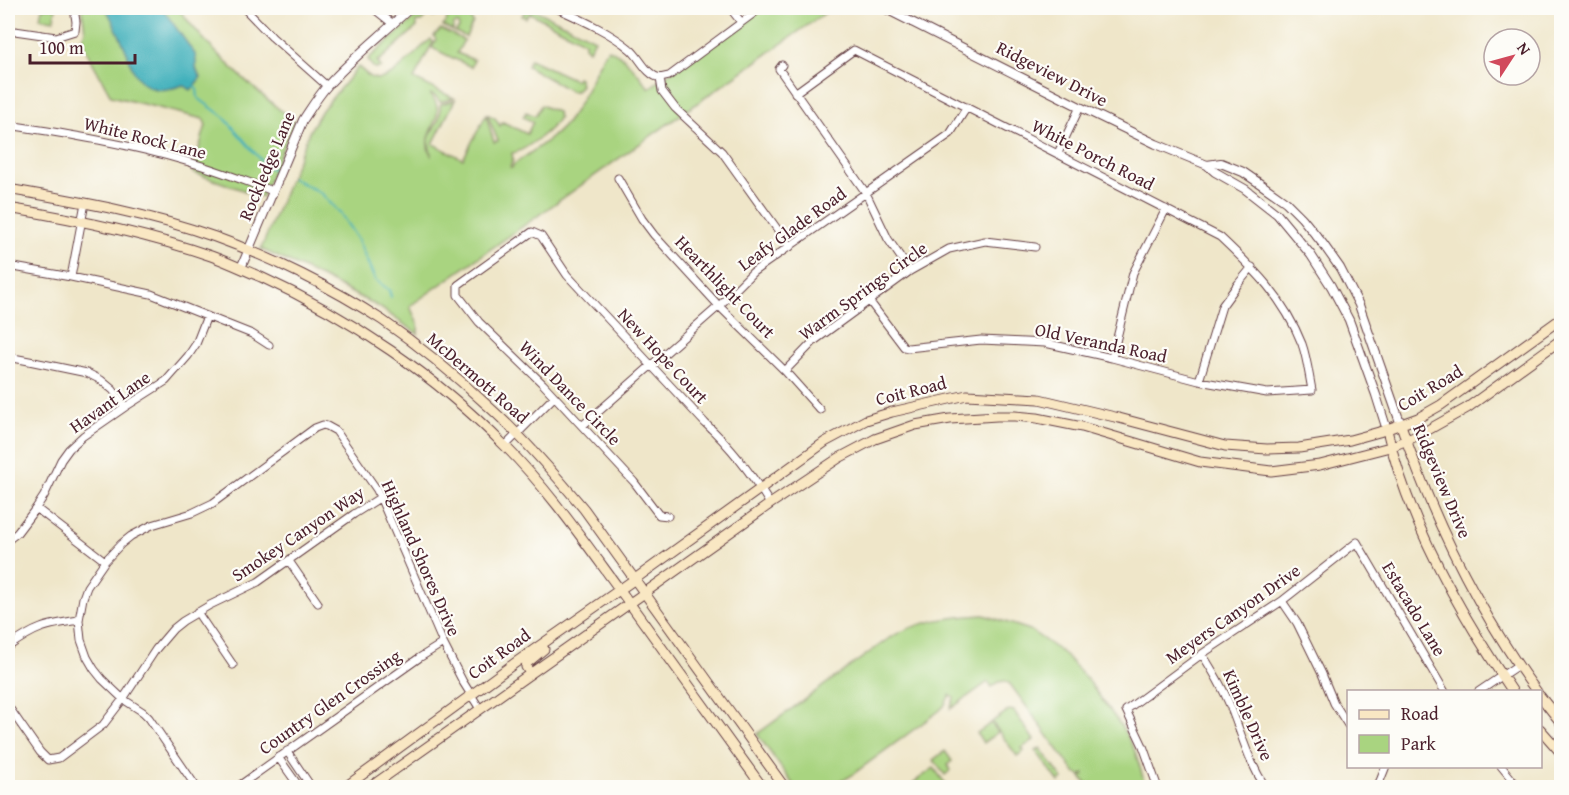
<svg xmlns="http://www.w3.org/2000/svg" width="1569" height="795" font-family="'Gentium Book Plus',serif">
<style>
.green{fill:#a9d480;stroke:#7a7a56;stroke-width:1.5}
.water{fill:#41b0bb;stroke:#466873;stroke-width:1.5}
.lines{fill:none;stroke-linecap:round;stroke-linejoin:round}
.stream{stroke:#41b0bb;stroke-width:2}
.minor-casing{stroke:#633d43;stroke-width:9}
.tertiary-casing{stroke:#633d43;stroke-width:10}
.secondary-casing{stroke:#633d43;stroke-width:11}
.minor{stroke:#fff;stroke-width:7}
.tertiary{stroke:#fff;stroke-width:8}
.secondary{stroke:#f9e7c3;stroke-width:9}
.labels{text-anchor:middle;stroke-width:4.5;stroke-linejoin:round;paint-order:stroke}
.street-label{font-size:18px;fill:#4a1f2b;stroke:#fdfcf7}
</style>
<rect width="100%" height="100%" fill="#fdfcf7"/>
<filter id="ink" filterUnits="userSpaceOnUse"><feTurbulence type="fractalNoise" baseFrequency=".0167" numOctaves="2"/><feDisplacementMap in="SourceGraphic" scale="12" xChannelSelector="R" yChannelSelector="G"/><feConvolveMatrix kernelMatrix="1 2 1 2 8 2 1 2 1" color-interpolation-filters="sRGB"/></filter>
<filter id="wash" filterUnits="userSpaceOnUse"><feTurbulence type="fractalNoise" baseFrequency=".008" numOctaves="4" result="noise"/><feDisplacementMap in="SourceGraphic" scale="24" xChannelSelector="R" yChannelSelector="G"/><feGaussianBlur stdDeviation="1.35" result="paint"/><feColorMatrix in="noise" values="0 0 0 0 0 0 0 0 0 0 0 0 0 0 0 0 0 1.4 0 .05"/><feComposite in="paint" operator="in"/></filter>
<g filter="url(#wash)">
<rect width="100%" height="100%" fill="#efe6c9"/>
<path class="green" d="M42 8H56L54 20 40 18Z
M82 8H178C210 51 251 87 294 121L262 197 192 172 206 125 203 119 111 96 81 41 85 31Z
M423 8H433L437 11 436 16 433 17 429 14 421 22H417L416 23 417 27 380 60 377 61 381 67 376 69 372 66 368 59 417 16Z
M446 8H467L469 16 473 22 466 37 455 32 459 28 458 24H455L453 26V31L443 26C448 22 448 14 446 8Z
M519 8H531L595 39 589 50 585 46V42L530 13 526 18 522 16 525 11Z
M761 8H832L410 306 418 325V334L379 307 321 277 261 249 310 130 322 110 358 67C363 70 367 76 373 78 391 85 417 49 431 39L433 42 414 79 454 98 440 102 435 96 430 94C452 119 417 130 431 155 431 151 428 145 429 140 430 127 442 124 440 105L441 104 455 100 433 144 463 159 486 115 494 142 498 141 487 114 495 118 500 126 503 122 527 134 533 122 523 117 526 112 535 116 541 105 557 112 559 117C554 128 524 152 512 153L513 160 510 167 512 168 513 165C532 151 556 138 570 118 586 97 593 70 608 49 625 55 638 74 649 88Z
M441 29 464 40 457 53 474 60 471 67 432 48 436 40 434 36Z
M530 59 575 80 577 77 579 78 581 85 576 91H570L527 66Z
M984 615 1030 630 1064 654 1086 678 1122 727 1135 751 1146 787H1089L1081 777 1085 775 1084 774 1080 776 1078 774H1076L1010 684 1005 681 999 682 992 687 988 682 953 707 951 708 950 710 954 698 950 695 944 706 939 711 849 777 839 782 827 784V786L835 787C828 788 822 784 815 785 808 786 802 788 795 787L757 734 891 637C921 620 950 617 984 615Z
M1009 710 1014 711 1034 740 1022 748 1024 751 1017 756 992 722Z
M991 723 998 732 983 743 977 733Z
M1040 748 1063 779 1059 782 1036 751Z
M945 751 952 761 947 765 951 770 945 775 933 760Z
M934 768 945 783 940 787H916L913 783Z"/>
<path class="water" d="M106 8H162L195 54C198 65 193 68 201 77L191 90 183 85C164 92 146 93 134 72 130 65 128 54 124 46 119 33 112 20 106 8Z"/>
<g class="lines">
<path class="stream" d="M192 84 197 89 198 98 224 117 266 166 273 169
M292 178 321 193 340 213 358 240 375 280 389 290 391 297"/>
</g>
</g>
<g filter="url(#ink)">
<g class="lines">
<defs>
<path id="minor" d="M244 8 272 37 327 86
M373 8 393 24
M556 8C580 19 610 32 630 49 640 57 646 75 660 78
M730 8 741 22
M8 30 56 37 75 31 76 22 74 8
M782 65 779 69 866 193 888 239 910 271
M660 78 662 91 675 108 722 152 790 247
M660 78 669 76 761 8
M795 93 854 50 1220 237C1255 270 1284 298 1302 344 1307 358 1309 375 1312 390L1267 393 1199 381 1112 358 1045 343 981 340 908 348 904 347 870 302
M8 125C68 134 130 144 189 162 217 170 245 181 273 191
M1058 153 1080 107
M618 178 642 219 654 235 719 306 785 371 820 410
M8 266 71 277 151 294 252 334 269 345
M71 277 85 203
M8 357 29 361 87 373 101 380 113 390 125 407
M1112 358 1133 273 1166 209
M785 371 814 341 910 271 949 249 985 241 1035 247
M1199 381 1222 306 1238 284 1252 267
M582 426 719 306 753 272 950 134 967 107
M505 446 554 397
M36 508 105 561
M668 516 659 515 634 482 543 384 479 322 458 295V285L532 232 541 236 567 275 705 423C731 447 752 474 770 504
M8 540 17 533 36 508 44 496 61 460 69 449 83 436 125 407 166 381 188 356 196 344 207 316
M289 561 318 603
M1282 601 1297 623 1322 674 1334 703 1348 725
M197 612 233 665
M8 647C36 627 45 625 79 620
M1202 654C1215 674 1226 693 1234 716 1244 742 1250 764 1266 788
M1478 692 1518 665
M8 706 40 752 48 760 59 758 103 725 123 699 156 649 173 629 183 621 210 605 258 582 354 514 381 497
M287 751 312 788
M278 757 300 788
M1501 766 1519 788
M197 788 149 718 143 712 123 699 102 679 94 669 87 657 81 640 79 620 83 598 87 587 105 561 121 544 131 536 152 525 192 513 213 503 315 428 323 425 327 426 336 431 377 490 443 643 463 682 480 709
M236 788 419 658 443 643
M471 788V787
M1158 788 1143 746 1126 710 1202 654 1282 601 1357 542 1445 692
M1375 788 1380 781 1386 766"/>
<path id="tertiary" d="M884 8 1080 107 1156 144 1207 165 1215 172 1245 189 1277 214 1311 255 1331 286 1349 320 1376 395 1387 430
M1207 165 1221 163 1243 172 1262 185 1286 202 1302 218 1323 244 1340 268 1359 305 1401 425
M241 268 303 120C311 108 318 96 328 85 353 57 383 34 410 8"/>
<path id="secondary" d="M1559 8 1562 9
M8 189C77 201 148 213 215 237 271 257 333 288 382 320 420 346 455 375 488 406 523 437 554 473 584 509L785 788
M8 208C76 219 145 233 211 256 228 262 244 270 261 277 351 318 436 376 505 446 549 490 584 541 620 590 668 656 715 722 763 788
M1401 425C1433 519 1478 611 1537 692
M1387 430C1408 521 1461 615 1513 692
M530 673 526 667 527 663 544 649
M1540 696 1562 724
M1540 729 1562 754
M344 788 515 663 635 579 825 442 866 420 892 412 967 395 1039 399 1119 418 1225 446 1267 449 1299 448 1350 440 1379 432 1418 418 1441 405 1562 318
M369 788 770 504 839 458 875 439 915 425 950 419 997 416H1015L1037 418 1082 427 1200 462 1271 471 1320 465 1390 447 1419 435 1467 408 1562 339"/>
</defs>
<use href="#minor" class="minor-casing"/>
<use href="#tertiary" class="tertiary-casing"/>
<use href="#secondary" class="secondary-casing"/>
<use href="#minor" class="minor"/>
<use href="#tertiary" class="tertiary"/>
<use href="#secondary" class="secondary"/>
</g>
</g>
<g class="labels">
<g class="street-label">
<text transform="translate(1052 74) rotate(27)" y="6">Ridgeview Drive</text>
<text transform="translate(145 138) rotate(14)" y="6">White Rock Lane</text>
<text transform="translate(1093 155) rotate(27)" y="6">White Porch Road</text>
<text transform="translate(267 166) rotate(-67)" y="6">Rockledge Lane</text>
<text transform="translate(792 229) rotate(-36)" y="6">Leafy Glade Road</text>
<text transform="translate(725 287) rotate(46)" y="6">Hearthlight Court</text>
<text transform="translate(863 291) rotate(-36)" y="6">Warm Springs Circle</text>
<text transform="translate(1101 343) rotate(12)" y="6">Old Veranda Road</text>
<text transform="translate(663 356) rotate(47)" y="6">New Hope Court</text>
<text transform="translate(478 378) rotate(41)" y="6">McDermott Road</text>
<text transform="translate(1430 388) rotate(-31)" y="6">Coit Road</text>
<text transform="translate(911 391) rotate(-14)" y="6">Coit Road</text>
<text transform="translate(570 393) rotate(46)" y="6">Wind Dance Circle</text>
<text transform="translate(110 402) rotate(-35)" y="6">Havant Lane</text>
<text transform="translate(1442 481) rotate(67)" y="6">Ridgeview Drive</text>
<text transform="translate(298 534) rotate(-34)" y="6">Smokey Canyon Way</text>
<text transform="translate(421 558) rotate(66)" y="6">Highland Shores Drive</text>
<text transform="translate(1414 609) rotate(59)" y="6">Estacado Lane</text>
<text transform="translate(1233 614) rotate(-35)" y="6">Meyers Canyon Drive</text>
<text transform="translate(499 654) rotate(-36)" y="6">Coit Road</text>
<text transform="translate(330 702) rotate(-35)" y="6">Country Glen Crossing</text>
<text transform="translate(1248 715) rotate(66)" y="6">Kimble Drive</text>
</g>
</g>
<rect width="1569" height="795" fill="none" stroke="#fdfcf7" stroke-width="30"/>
<rect x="1347" y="690" width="195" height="78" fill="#fdfcf7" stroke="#b5a4a5" stroke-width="1.5"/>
<rect x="1359" y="710" width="30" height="9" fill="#f9e7c3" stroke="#b5a4a5" stroke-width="1.5"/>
<text x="1401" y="720" font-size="18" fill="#4a1f2b">Road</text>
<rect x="1359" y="735" width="30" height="18" fill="#a9d480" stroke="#b5a4a5" stroke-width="1.5"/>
<text x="1401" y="750" font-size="18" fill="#4a1f2b">Park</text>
<g transform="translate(1512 57) rotate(54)"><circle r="28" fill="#fdfcf7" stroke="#b5a4a5" stroke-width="1.5"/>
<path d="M0-4.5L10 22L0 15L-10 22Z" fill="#d1495b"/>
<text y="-9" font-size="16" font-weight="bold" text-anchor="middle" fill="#4a1f2b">N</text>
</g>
<path d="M30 54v9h105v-9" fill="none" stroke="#4a1f2b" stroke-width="3"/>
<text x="39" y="54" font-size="18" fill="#4a1f2b" stroke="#fdfcf7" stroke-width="4.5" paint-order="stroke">100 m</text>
</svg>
